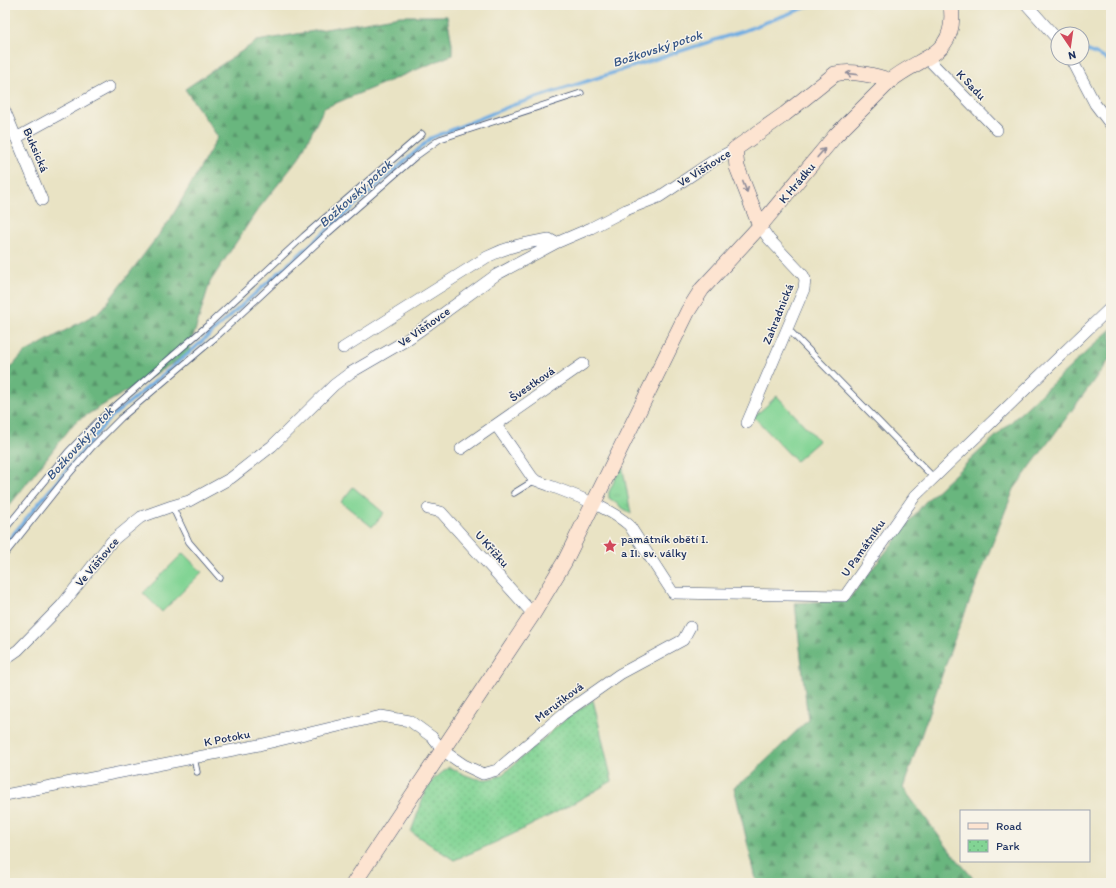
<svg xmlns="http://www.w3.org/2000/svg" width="1116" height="888" font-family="Itim,sans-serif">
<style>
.grass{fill:url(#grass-tufts);stroke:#4e8279}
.forest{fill:url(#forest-firs);stroke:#42726e}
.park{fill:url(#park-dots);stroke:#4e8279}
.pitch{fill:#82d494;stroke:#4e8279}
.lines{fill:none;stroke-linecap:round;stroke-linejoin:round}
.stream{stroke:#71ade2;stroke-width:3.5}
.lane-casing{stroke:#3a4a6d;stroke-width:7}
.street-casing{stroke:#3a4a6d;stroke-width:12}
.secondary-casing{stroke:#3a4a6d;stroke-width:16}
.lane{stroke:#fff;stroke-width:5.5}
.street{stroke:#fff;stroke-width:11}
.secondary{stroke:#fde4d1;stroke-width:15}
.oneway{stroke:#8c8a98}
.labels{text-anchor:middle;stroke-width:3;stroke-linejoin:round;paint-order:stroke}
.street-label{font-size:12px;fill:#1b2f5e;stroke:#f7f3e8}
.poi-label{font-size:12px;fill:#1b2f5e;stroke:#f7f3e8;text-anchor:start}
.water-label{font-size:13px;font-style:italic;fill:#355586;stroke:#f7f3e8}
</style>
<defs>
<pattern id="grass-tufts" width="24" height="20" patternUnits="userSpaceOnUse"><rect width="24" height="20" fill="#82d494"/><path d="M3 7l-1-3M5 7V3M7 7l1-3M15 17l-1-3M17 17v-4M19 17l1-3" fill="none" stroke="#70b682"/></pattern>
<pattern id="forest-firs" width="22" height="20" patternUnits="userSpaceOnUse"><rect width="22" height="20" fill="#69b67e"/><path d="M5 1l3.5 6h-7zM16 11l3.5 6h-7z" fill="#56946a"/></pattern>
<pattern id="park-dots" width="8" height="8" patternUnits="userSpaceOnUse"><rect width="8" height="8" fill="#82d494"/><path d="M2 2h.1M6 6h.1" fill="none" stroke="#70b682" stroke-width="1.8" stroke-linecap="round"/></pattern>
</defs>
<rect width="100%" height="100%" fill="#f7f3e8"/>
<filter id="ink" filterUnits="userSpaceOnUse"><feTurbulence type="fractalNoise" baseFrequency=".025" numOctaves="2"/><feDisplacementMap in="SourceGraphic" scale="8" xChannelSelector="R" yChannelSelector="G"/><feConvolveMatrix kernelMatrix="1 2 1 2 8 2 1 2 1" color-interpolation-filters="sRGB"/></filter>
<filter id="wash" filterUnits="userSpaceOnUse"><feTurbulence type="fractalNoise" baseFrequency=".012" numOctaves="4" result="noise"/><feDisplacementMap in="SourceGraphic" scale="16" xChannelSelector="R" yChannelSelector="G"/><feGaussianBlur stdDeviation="0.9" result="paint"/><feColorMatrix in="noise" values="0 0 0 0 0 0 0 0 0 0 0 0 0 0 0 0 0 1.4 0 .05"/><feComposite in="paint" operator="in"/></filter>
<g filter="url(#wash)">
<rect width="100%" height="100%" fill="#e9e3c4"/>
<path class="grass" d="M622 464 631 514 609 498V492Z"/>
<path class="forest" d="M400 16H447L452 44V55L324 108 299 158 256 212 210 282 188 354 75 422 5 511V374L24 353 101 311 170 220 218 137 185 89 257 41Z
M1111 329V357L1014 489 953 643 903 788 950 851 977 883H757L734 787 750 776 808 720 795 603 848 600 925 502Z"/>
<path class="park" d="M593 700 612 781C561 811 509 838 454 860L411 832 426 790 432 781 449 767C469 777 482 785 503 774L566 719Z"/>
<path class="pitch" d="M777 396 819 441 796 461 754 417Z
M353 487 384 513 372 527 341 502Z
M183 553 202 572 162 612 143 593Z"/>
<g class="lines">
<path class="stream" d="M1082 48 1111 61
M5 544 109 419 188 354 241 306 431 138 513 105 743 31 812 5"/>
</g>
</g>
<g filter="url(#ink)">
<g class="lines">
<defs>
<path id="lane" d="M787 328 934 478
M514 493 535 480
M172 506 189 542 220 578
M5 529 68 452 98 421 208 325 304 236 422 134
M5 554 64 480 92 447 121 418 215 338 328 233 415 157 440 139 581 93
M194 758 197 772"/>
<path id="street" d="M1027 5 1058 40
M927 58 997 130
M1071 58 1095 104 1111 125
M5 111 42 200
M16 138 109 87
M343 348 487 257C509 246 525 243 549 239L556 243
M747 423 804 289 805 279 803 275 769 239 760 226
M496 425 532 477 535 480C565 492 604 504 629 525L673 593 845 596 915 496 1111 307
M461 449 583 364
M428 509 441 512 533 614
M5 659 18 650 62 605 112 541 141 517 172 506 189 501 231 478 272 446 334 385 350 373 405 341 422 329 496 275 556 243 591 228 626 210 659 197 716 159 735 149
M5 795 259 745 381 716 410 721 432 737 442 750 464 765 483 774 497 770 563 714 620 674 683 640 690 627"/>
<path id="secondary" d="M760 226 737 167 735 149 785 114 835 74C850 70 876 75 890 81
M354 883 533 614 565 561 688 311 702 289 760 226 835 136 890 81C921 55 958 57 951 5"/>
</defs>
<use href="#lane" class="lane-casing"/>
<use href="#street" class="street-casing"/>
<use href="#secondary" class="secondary-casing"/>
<use href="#lane" class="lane"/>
<use href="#street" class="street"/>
<use href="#secondary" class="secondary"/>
</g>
<defs><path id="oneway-shaft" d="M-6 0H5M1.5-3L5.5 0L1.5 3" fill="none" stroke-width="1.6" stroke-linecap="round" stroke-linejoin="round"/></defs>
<g class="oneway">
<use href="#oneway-shaft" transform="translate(852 74) rotate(-174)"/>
<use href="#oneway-shaft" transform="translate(821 153) rotate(-50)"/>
<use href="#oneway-shaft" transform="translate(745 187) rotate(68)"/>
</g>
</g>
<defs>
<symbol id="sight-bare" viewBox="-9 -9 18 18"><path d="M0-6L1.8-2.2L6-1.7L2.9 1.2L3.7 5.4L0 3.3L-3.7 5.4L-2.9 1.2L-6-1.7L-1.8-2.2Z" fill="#d1495b" stroke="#f7f3e8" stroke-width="2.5" paint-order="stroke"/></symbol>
</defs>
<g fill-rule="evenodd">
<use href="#sight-bare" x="600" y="536" width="20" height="20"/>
</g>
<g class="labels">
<g class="street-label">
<text transform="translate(971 85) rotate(46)" y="4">K Sadu</text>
<text transform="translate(36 150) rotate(67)" y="4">Buksická</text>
<text transform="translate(704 168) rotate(-32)" y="4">Ve Višňovce</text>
<text transform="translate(797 183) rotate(-50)" y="4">K Hrádku</text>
<text transform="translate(778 314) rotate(-68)" y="4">Zahradnická</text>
<text transform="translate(424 327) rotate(-35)" y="4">Ve Višňovce</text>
<text transform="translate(532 384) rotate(-35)" y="4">Švestková</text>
<text transform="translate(863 548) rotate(-55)" y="4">U Památníku</text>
<text transform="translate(492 549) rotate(48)" y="4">U Křížku</text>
<text transform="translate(97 562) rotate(-50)" y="4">Ve Višňovce</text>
<text transform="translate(559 702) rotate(-37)" y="4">Meruňková</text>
<text transform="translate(227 738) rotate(-11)" y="4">K Potoku</text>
</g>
<g class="poi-label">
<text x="621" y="543">památník obětí I.<tspan x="621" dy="14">a II. sv. války</tspan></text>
</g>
<g class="water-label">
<text transform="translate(657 48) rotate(-18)" y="5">Božkovský potok</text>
<text transform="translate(355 193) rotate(-42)" y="5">Božkovský potok</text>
<text transform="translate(79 443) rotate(-48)" y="5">Božkovský potok</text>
</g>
</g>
<rect width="1116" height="888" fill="none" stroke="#f7f3e8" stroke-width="20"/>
<rect x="960" y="810" width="130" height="52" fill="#f7f3e8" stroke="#9fa5b1"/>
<rect x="968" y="823" width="20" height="6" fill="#fde4d1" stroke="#9fa5b1"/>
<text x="996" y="830" font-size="12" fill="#1b2f5e">Road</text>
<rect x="968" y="840" width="20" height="12" fill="url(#park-dots)" stroke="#9fa5b1"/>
<text x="996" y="850" font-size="12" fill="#1b2f5e">Park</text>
<g transform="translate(1070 46) rotate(167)"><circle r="19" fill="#f7f3e8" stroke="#9fa5b1"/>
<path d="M0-3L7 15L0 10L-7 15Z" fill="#d1495b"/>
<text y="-6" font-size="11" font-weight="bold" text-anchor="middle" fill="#1b2f5e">N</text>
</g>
</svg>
